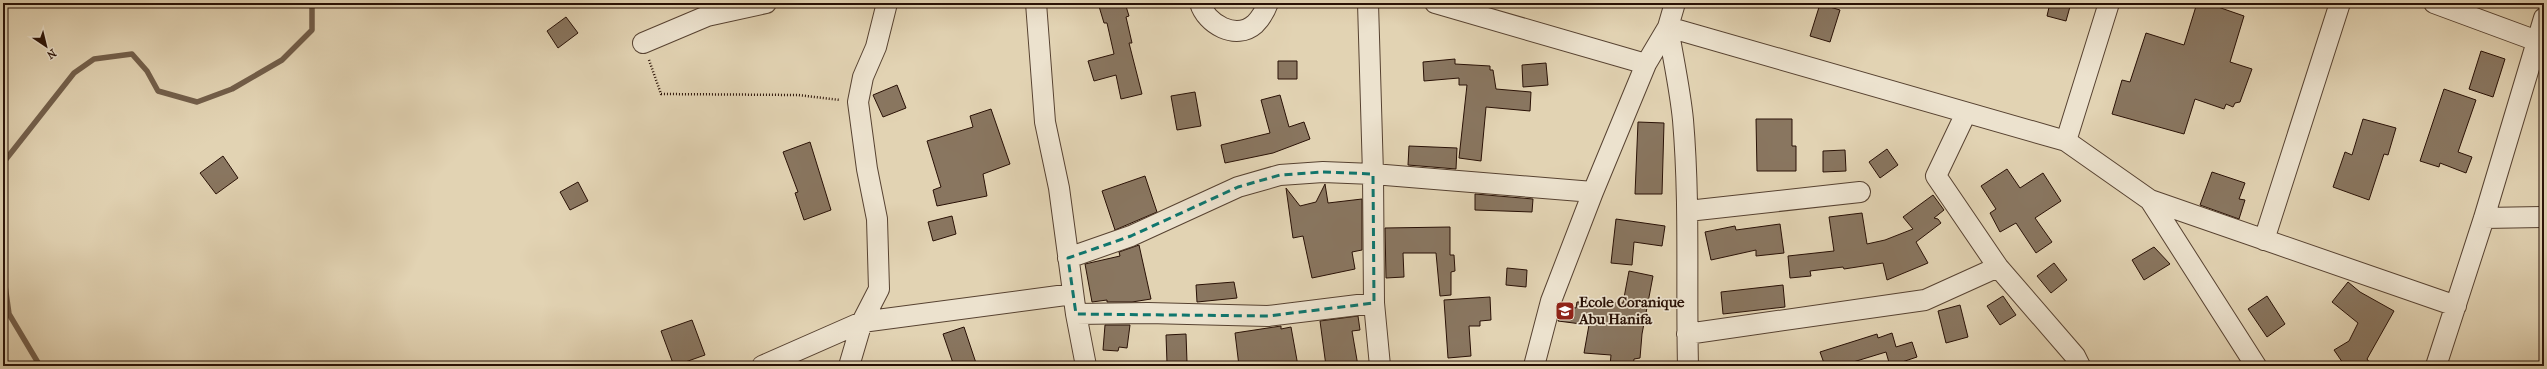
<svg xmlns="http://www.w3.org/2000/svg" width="2547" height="369" font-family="'IM FELL French Canon',serif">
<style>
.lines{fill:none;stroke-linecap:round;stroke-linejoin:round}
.stream{stroke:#725e4a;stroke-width:5.5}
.building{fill:#897660;stroke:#291106}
.minor-casing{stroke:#574231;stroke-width:22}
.path{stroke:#291106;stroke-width:2.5;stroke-dasharray:1 2;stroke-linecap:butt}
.minor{stroke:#ece2ce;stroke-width:20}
.marked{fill:none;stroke:#0f766e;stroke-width:3;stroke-dasharray:8 5;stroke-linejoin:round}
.labels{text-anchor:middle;stroke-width:3.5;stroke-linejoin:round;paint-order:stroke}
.poi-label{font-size:15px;font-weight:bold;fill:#291106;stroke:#ece2ce;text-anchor:start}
</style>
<rect width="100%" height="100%" fill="#e2d3b3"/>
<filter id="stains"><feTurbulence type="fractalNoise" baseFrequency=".005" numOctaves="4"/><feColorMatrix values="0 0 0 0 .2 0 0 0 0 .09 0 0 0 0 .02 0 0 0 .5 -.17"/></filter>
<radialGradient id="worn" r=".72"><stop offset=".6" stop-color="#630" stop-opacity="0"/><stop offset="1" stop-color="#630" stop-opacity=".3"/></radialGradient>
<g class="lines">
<path class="stream" d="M3 163 74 73 94 59 132 54 147 71 158 91 197 102 232 89 282 60 312 30V3
M3 271 9 314 40 366"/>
</g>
<path class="building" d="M1098 3H1125L1129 16 1126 17 1132 43H1129L1142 94 1121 99 1116 75 1094 81 1088 61 1114 54 1107 23H1104Z
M2050 3H2071L2066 21 2047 16Z
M2197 3H2219L2218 7 2244 16 2230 62 2252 69 2240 102 2235 103 2233 107 2226 104 2224 109 2195 99 2184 134 2112 114 2122 80 2130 82 2146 33 2184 45Z
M1820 4 1840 10 1830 42 1810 36Z
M566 17 578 33 558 48 547 31Z
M2481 51 2505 59 2493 97 2469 89Z
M1455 59V64L1490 66V70H1493L1496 89 1531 92 1530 111 1486 107 1481 161 1459 158 1467 85H1459V78L1424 81 1423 62Z
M1278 61H1297V79H1278Z
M1546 63 1548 85 1523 87 1522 65Z
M897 85 906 108 883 117 873 95Z
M2444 89 2476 100 2458 152 2472 157 2466 173 2440 163 2439 167 2420 161Z
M1195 92 1201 126 1177 130 1171 96Z
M1280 95 1289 127 1304 122 1310 139 1273 153 1225 163 1221 145 1270 133 1261 100Z
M991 109 1010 164 983 174 987 196 937 206 933 190 941 187 927 141 973 127 970 116Z
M1756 119H1792V146H1796V171H1757Z
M2363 119 2396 128 2388 155 2384 154 2369 200 2333 187 2345 152 2352 155Z
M1638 122 1664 123 1662 194H1635Z
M810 142 831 210 804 220 795 193 798 192 783 152Z
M1409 146 1457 148 1456 169 1408 165Z
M1887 149 1898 165 1880 178 1869 162Z
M1845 150 1846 171 1823 172V151Z
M223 156 238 178 216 194 200 173Z
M2007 169 2020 188 2043 173 2061 201 2035 218 2052 242 2036 253 2016 223 2000 232 1990 213 1996 209 1981 186Z
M2212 172 2245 183 2239 199 2245 200 2239 219 2200 205Z
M1145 176 1157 212 1115 230 1102 191Z
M578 182 588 201 570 210 560 192Z
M1325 184 1328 203 1362 199V250L1352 252 1355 269 1312 278 1303 236 1293 238 1286 188 1300 206 1316 202Z
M1475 194 1533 199 1532 212 1475 210Z
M1933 195 1944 210 1934 218 1938 219 1941 223 1916 242 1928 263 1887 280 1883 263 1844 269 1843 267 1810 271 1811 276 1790 278 1788 256 1834 251 1829 217 1862 213 1867 244 1885 240 1913 229 1903 217Z
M952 216 956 234 933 241 928 222Z
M1616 219 1665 226 1662 246 1634 242 1632 265 1611 263Z
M1780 224 1784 253 1756 256V250L1711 260 1705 232 1735 226 1736 230Z
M1450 227V255H1454L1455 271 1451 272V295L1440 296 1436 253H1403L1404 277 1386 278 1385 228Z
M1139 245 1151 299 1132 302H1107V300L1092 302 1085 264 1120 256 1119 252Z
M2154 247 2170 264 2144 280 2132 260Z
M2054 263 2067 280 2051 293 2037 276Z
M1507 268 1527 270 1526 287 1506 285Z
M1629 271 1653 276 1642 334 1640 358 1634 359 1633 366H1610L1611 355 1584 353 1589 325 1558 321 1562 306 1576 308 1577 302 1623 303Z
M1234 282 1237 298 1197 302 1196 285Z
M2348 282 2360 292 2394 311 2367 359 2372 366H2345L2334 350 2349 341 2358 323 2332 302Z
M1783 285 1785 307 1723 314 1721 292Z
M2003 296 2016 315 2000 325 1987 306Z
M2267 296 2285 324 2267 337 2248 309Z
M1490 297 1491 320 1480 321V326H1469L1471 356 1448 358 1444 300Z
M1960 305 1968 337 1946 343 1938 311Z
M1358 316 1360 330 1352 331 1358 366H1326L1320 321Z
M692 320 705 355 674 366 661 331Z
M1105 325H1130L1127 348 1119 347 1118 351 1103 350Z
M1281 326V329L1291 327 1298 366H1239L1235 333Z
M964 327 977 366H954L943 334Z
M1892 333 1896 347 1912 342 1917 357 1890 366 1886 352 1840 366H1825L1820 352 1877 334 1878 338Z
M1186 334 1187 362 1167 363 1166 335Z"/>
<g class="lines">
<defs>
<path id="minor" d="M1036 3 1045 122 1059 188 1076 314 1086 366
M1200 3C1206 24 1236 41 1255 24 1261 18 1265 11 1268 3
M1368 3 1373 174 1374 303 1380 366
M1435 3 1646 64
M2434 3 2537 41H2544
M643 43 707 16 766 3
M1966 113 1936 176 1998 267 2075 356 2080 366
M2066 141 2109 3
M2150 200 2256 366
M1688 211 1860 192
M2484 218 2544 217
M2264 240 2340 3
M1068 258 1131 236 1238 187 1280 175 1323 172 1373 174 1593 192
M1076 314 1148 313 1268 316 1374 303
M1687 334 1925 300 1998 267
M762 366 862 322 1073 294
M849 366 862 322 879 289 877 219 867 169 858 102 863 77 876 47 887 3
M1534 366 1551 301 1593 192 1646 64 1668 27 1675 3
M1688 366C1686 284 1690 202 1683 120 1680 89 1673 58 1668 27L2066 141 2150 200 2456 306
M2436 366 2484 218 2544 18"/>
</defs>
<use href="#minor" class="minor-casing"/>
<path class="path" d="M649 60 661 94 798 95 840 100"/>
<use href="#minor" class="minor"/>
</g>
<path class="marked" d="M1323 172 1373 174 1374 303 1268 316 1076 314 1068 258 1131 236 1238 187 1280 175Z"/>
<defs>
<symbol id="school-square" viewBox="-11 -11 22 22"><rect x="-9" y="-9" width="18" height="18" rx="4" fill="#8f2418" stroke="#ece2ce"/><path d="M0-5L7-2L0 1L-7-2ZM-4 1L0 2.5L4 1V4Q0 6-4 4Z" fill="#fff"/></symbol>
</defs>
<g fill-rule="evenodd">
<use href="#school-square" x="1554" y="300" width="22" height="22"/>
</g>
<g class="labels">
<g class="poi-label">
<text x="1579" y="307">Ecole Coranique<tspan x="1579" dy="17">Abu Hanifa</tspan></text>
</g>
</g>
<rect width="2547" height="369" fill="none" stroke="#e2d3b3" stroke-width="16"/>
<rect x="4" y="4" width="2539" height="361" fill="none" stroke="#291106" stroke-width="2"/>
<rect x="8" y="8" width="2531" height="353" fill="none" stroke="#291106"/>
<g transform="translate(46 46) rotate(145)" stroke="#ece2ce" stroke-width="3" paint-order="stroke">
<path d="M0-3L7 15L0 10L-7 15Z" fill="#291106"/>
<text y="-6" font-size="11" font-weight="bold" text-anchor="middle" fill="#291106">N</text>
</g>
<rect width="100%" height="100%" filter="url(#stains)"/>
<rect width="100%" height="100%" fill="url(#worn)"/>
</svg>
